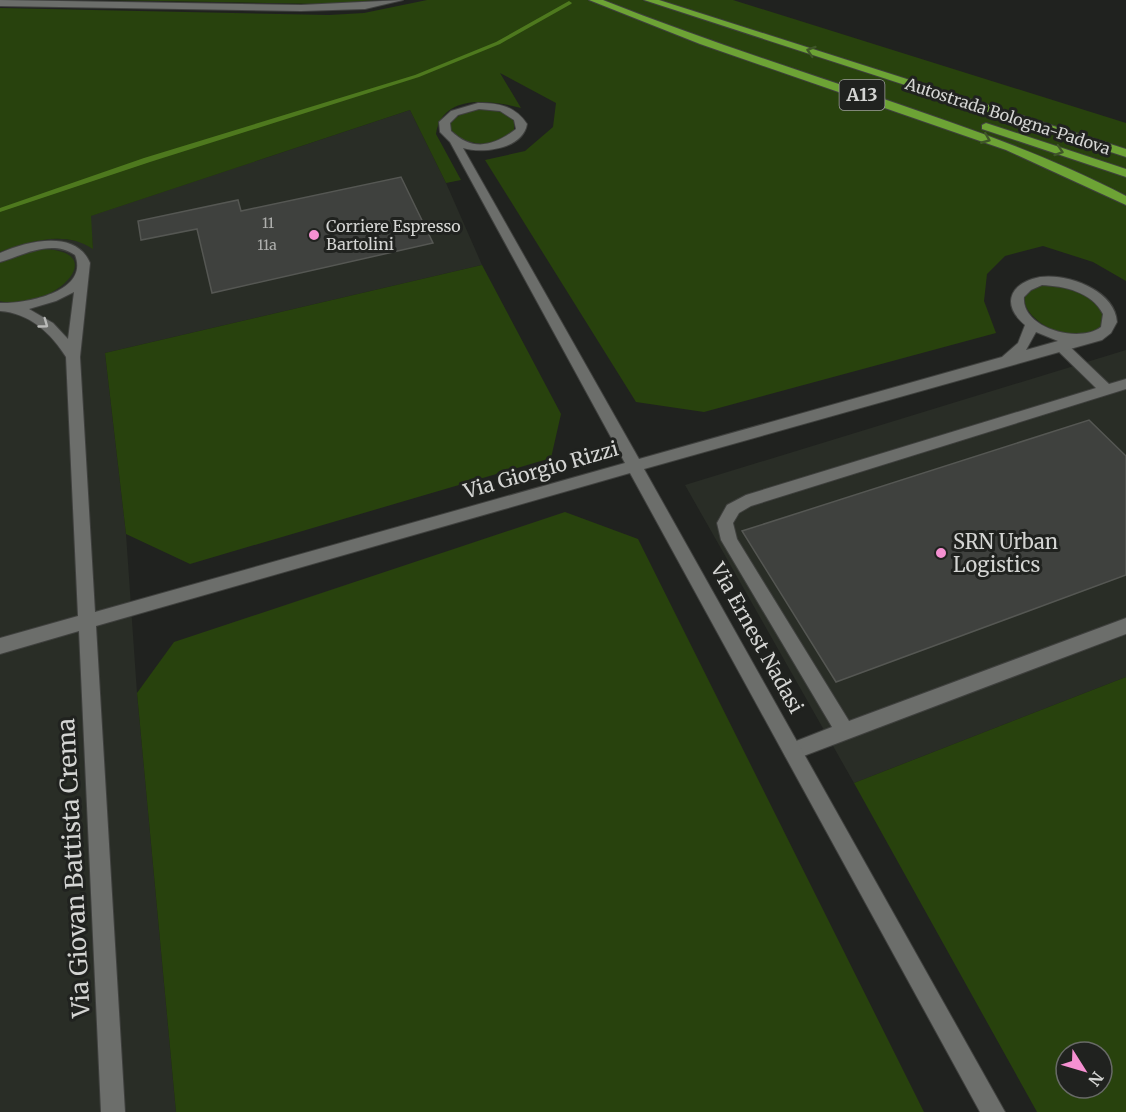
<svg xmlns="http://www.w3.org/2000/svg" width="1126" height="1112" font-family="Merriweather,serif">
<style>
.built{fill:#292d26}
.green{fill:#28420d;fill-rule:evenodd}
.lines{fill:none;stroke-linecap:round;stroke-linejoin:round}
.stream{fill:#4e791e;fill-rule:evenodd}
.building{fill:#3f413e;stroke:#555753;stroke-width:1.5}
.service-casing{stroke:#3f403e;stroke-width:2}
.minor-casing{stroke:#3f403e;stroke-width:2}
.motorway-casing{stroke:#3f403e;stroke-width:2}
.service{fill:#6c6e6b;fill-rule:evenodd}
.minor{fill:#6c6e6b;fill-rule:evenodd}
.motorway{fill:#6da335;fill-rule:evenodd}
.oneway{stroke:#3f5628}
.oneway2{stroke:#babbb9}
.poi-dot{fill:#f590d1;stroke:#20221f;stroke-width:2}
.labels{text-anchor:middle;stroke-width:6;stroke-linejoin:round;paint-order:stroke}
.far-number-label{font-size:14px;fill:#afb0ae}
.far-street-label{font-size:16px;fill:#d4d5d3;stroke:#20221f}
.far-poi-label{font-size:16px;fill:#d4d5d3;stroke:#20221f;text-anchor:start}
.shield{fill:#20221f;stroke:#9e9f9d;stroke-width:1.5}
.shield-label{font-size:18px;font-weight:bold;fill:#d4d5d3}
.street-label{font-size:20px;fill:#d4d5d3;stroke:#20221f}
.poi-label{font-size:20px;fill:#d4d5d3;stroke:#20221f;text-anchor:start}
.near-street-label{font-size:24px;fill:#d4d5d3;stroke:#20221f}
</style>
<rect width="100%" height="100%" fill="#20221f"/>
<path class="built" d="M410 110 446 183 482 265 105 353 126 534 137 693 176 1112H0V252L42 239H64L83 242 93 248 90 216Z
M1126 350V677L854 783 685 485Z"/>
<path class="green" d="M106 0H377L323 4Z
M427 0H733L1126 123V281L1093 262 1043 246 1005 256 987 274 984 301 996 333 704 412 636 402 485 160 525 151 553 127 556 103 500 73 521 108C491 100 442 93 436 134L461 180 446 183 410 110 91 216 93 249C65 230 29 241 0 252V8L329 15 364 13Z
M483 109 502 112 514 120V131C497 150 469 146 450 132L451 121C461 113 471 110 483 109Z
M39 249C116 249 53 313 0 301V263L10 257Z
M482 265 561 414 551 458 190 564 126 534 105 353Z
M1056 283 1096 297 1108 323C1103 326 1097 333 1092 334 1051 347 985 288 1056 283Z
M565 512 638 539 924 1112H176L137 693 174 642Z
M1126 677V1112H1037L854 783ZM1066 1052H1102V1088H1066Z"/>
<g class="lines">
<path class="stream" d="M569 1 572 3 571 4 500 44 419 77 150 162 0 212V208L144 158 415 75 496 42Z"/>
</g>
<path class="building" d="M401 177 433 243 212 293 197 229 141 240 138 221 238 200 241 211Z
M1089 420 1126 456V575L836 682 742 531Z"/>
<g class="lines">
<defs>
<path id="service" d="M1060 340 1065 342 1109 384 1126 379V389L751 506 739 513 733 523 737 539 849 721 1126 618V634L793 760 786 757 783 751 786 745 832 727 721 540 717 523 727 505 746 495 1096 388 1055 348 1053 345Z"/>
<path id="minor" d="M0 0 301 5 403 0 365 9 301 11 0 6Z
M478 103C499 103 515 106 527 124 523 149 483 154 463 148L639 459 1002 357 1018 343 1025 325C1001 305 1009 283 1040 277 1067 273 1115 290 1117 322L1111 333 1102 340 644 469 1005 1112H980L630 473 96 626 125 1112H101L79 631 0 654V638L78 616 66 357C51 333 29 313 0 311V303C25 304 90 292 75 255 51 239 24 255 0 262V253C27 241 76 229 90 263L80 357 95 612 625 463 450 142 440 132 439 122 451 111ZM479 109 500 111 514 120 516 129C494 146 473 152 451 131L450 123 458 115ZM1042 285C1064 286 1092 292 1103 314L1101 327C1079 344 1021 328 1024 297L1031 290ZM74 292 68 339 53 323 29 309 56 301ZM1036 332 1058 341 1026 350Z"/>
<path id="motorway" d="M589 0H603C694 36 788 67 881 98 965 127 1048 155 1126 196V205L1006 150 700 44Z
M644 0H659L1126 149V157Z
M986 123 1126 169V177L982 129V125Z"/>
</defs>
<use href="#service" class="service-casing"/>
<use href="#minor" class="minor-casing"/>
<use href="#motorway" class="motorway-casing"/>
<use href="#service" class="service"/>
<use href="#minor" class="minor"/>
<use href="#motorway" class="motorway"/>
</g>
<defs><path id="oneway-chevron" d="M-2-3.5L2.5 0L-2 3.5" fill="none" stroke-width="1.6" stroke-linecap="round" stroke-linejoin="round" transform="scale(1.5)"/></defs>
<g class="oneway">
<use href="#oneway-chevron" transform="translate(811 51) rotate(-162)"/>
<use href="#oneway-chevron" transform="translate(986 139) rotate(22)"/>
<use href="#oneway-chevron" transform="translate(1059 151) rotate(18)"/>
</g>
<use class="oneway2" href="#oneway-chevron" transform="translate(44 324) rotate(36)"/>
<g class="poi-dot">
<circle cx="314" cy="235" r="6"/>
<circle cx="941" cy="553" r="6"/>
</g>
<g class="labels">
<g class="far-number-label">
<text x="268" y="228">11</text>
<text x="267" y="250">11a</text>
</g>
<g class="far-street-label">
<text transform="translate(1008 116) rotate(18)" y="6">Autostrada Bologna-Padova</text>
</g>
<g class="far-poi-label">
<text x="326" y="232">Corriere Espresso<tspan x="326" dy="18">Bartolini</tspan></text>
</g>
<rect class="shield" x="839.5" y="80" width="45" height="30" rx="4.5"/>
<g class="shield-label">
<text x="862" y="101">A13</text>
</g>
<g class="street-label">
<text transform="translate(541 470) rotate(-16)" y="7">Via Giorgio Rizzi</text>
<text transform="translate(757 638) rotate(61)" y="7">Via Ernest Nadasi</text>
</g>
<g class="poi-label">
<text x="953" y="549">SRN Urban<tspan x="953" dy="23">Logistics</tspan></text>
</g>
<g class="near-street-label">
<text transform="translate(74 868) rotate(-93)" y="8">Via Giovan Battista Crema</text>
</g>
</g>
<g transform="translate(1084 1070) rotate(127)"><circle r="28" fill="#20221f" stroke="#686a67" stroke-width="1.5"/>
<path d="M0-4.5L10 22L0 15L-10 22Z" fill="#f590d1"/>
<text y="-9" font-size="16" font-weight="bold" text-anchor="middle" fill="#d4d5d3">N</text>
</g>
</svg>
